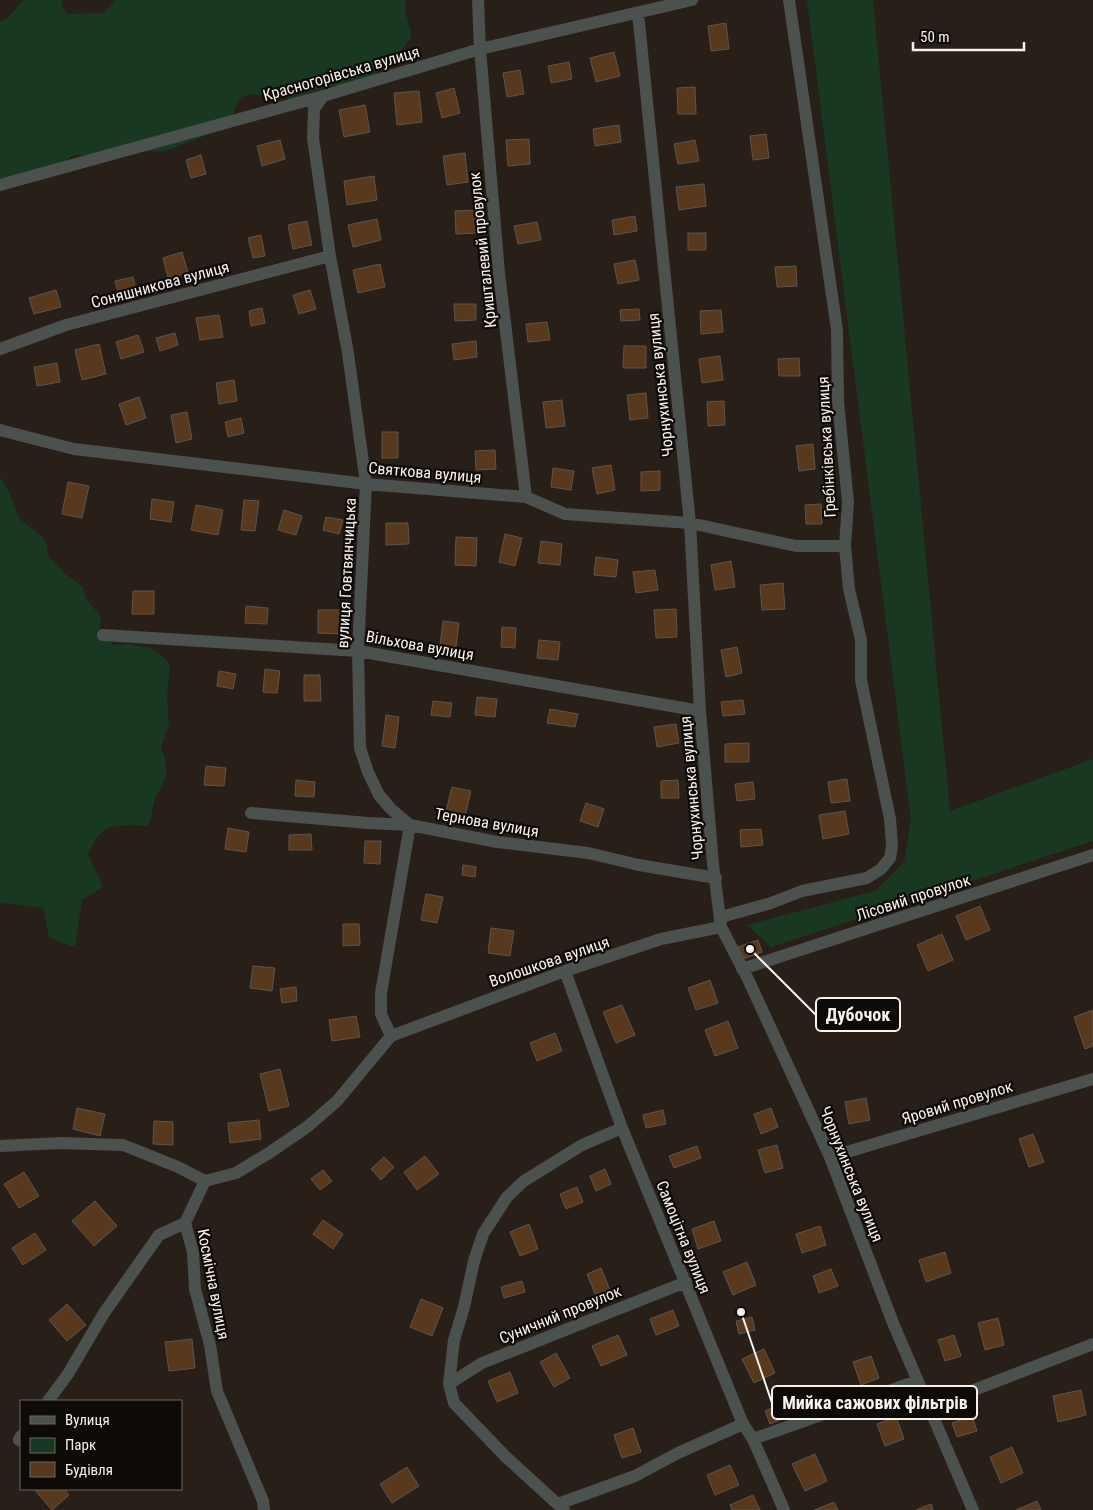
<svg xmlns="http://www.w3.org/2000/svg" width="1093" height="1510" font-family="'Roboto Condensed',sans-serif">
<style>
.green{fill:#193821}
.building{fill:#59391d;stroke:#5e544d}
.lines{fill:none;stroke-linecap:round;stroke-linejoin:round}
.street{stroke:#4b514f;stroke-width:12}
.labels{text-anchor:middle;stroke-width:4.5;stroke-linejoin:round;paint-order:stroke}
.street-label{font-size:16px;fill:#f7f2ed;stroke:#0e0a07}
.leader{fill:none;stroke:#f7f2ed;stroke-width:2}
.callout-dot{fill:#f7f2ed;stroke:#0e0a07;stroke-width:2}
.callout{fill:#0e0a07;stroke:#f7f2ed;stroke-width:2}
.callout-label{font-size:18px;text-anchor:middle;font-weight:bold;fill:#f7f2ed}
</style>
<rect width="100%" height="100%" fill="#281f19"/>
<path class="green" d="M24 0H61L63 9 68 14 103 13 116 0H406L405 10 411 32 410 39 397 56 377 69 372 79 359 85 328 87 291 99 251 94 243 97 238 102 234 110 232 125 224 130 207 135 163 152 127 150 98 155H75L46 173 0 192V22L6 20Z
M807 0H873L950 811 1093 759V841L771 947 747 925 875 891 904 862 911 820Z
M0 477 7 487 18 516 23 522 43 537 47 546V554L64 573 83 587 87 601 101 616 100 627 113 645 129 644 152 649 166 659 170 665 167 699 169 725 161 747C167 762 169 773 161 789 159 792 156 795 155 799 152 808 152 817 148 826 136 825 109 824 101 833 95 839 92 847 88 854L103 887 82 900 75 947 49 938 43 908 0 903Z"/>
<path class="building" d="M726 23 729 49 711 51 708 26Z
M614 52 620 76 596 82 590 58Z
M569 62 572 79 551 83 548 66Z
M520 70 524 94 507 97 503 73Z
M695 87 696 114H678L677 88Z
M454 88 460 113 442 118 436 93Z
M419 91 422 122 397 125 394 93Z
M365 105 370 132 344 137 339 110Z
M619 125 621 142 595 146 593 129Z
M766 134 769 158 753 160 750 136Z
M529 139 530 164 508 166 506 140Z
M280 140 285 159 262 166 257 146Z
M695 140 699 161 678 164 674 144Z
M465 153 468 182 447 185 443 156Z
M201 155 206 174 191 178 186 160Z
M374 176 377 200 347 205 344 181Z
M704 184 706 206 679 210 676 187Z
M475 210 476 233 456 234 455 211Z
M635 216 637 231 614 235 612 220Z
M377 219 381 240 353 247 348 225Z
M307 221 312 245 293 249 288 225Z
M537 222 541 240 518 244 514 226Z
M688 233H706V250H688Z
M261 235 265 256 253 258 248 238Z
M182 252 188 273 168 278 163 258Z
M635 260 639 280 618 284 614 264Z
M380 264 385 287 358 293 353 270Z
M796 266 797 286 777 287 775 267Z
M133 277 137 295 120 299 115 281Z
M56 290 61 307 34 314 29 298Z
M310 290 316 309 299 314 293 295Z
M454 304H476V320L455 321Z
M262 308 265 323 251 326 249 311Z
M639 309 640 320 621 321 620 310Z
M721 310 723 332 701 334 700 311Z
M219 315 223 337 200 340 196 318Z
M547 322 550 340 528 342 526 324Z
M175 333 178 345 160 351 156 338Z
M138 335 144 352 121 359 116 342Z
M476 341 477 357 454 360 452 344Z
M99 344 106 374 82 380 75 350Z
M624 346H646V368H623Z
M720 356 723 380 702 383 699 359Z
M799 358 800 376H779L778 359Z
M57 363 60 382 37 386 34 367Z
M234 380 237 401 219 404 216 383Z
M646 393 648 418 630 420 627 395Z
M139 397 146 418 126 425 119 404Z
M562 400 565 426 546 428 543 402Z
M724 401 725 425 708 426 707 402Z
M187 412 192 439 176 443 171 415Z
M241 418 244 433 228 437 225 422Z
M382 432H398V458H382Z
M813 444 815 469 799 471 796 446Z
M495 450 496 469 476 470 475 451Z
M611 465 615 490 597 494 592 468Z
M553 468 574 471 571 490 551 487Z
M660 471V490L641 491V472Z
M68 482 89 486 82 518 62 514Z
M152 499 174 502 171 522 150 519Z
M244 500 259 501 255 531 241 530Z
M821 504 822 524H806L805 505Z
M196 505 223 510 218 535 191 530Z
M284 510 302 516 296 535 278 530Z
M326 517 343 520 339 534 323 530Z
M386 523H408L409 544 386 545Z
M505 534 522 538 515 566 499 562Z
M456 537 477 538 476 566 455 565Z
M541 541 562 544 560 565 538 563Z
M596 557 618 560 616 577 594 575Z
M731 561 735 587 715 590 711 565Z
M655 570 658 590 636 593 633 572Z
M783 583 785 609 762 610 760 585Z
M133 591H154V614H132Z
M246 606 268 608 267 624 245 623Z
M676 609 677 637 656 638 654 610Z
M318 610H341L340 634 318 633Z
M443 621 459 623 456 647 440 645Z
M502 627 516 628 515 648 501 647Z
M539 640 560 642 558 660 537 658Z
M737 647 742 673 726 677 721 650Z
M265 669 280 671 277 693 263 692Z
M219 671 236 674 233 689 217 686Z
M304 675H320L321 701H304Z
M477 697 497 699 495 717 475 715Z
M743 700 745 714 723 716 721 702Z
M433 701 452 703 450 717 431 715Z
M550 709 578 714 575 727 547 723Z
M386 715 399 717 395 748 382 746Z
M676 724 679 743 657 747 654 727Z
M749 743V762H725V744Z
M206 766 226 768 224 786 204 785Z
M847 779 850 801 831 803 828 782Z
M296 780 315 782 314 797 295 796Z
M678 780 679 798H661V781Z
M753 782 755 799 737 801 735 784Z
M452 787 471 791 465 816 446 811Z
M586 803 604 809 598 827 580 821Z
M845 811 849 834 823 839 819 815Z
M228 828 249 832 246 852 225 849Z
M761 829 763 845 741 847 740 830Z
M311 834 312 850H289V835Z
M365 841H381L380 864 364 863Z
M463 865 476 867 475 877 462 875Z
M426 894 443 897 437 923 421 920Z
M980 906 990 930 966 940 956 916Z
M343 924H359L360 945 343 946Z
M491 928 514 931 510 956 488 953Z
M942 934 953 960 928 971 917 945Z
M758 940 762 952 743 959 738 947Z
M253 966 275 968 272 991 250 988Z
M710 980 718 1003 696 1010 688 988Z
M296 987 297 1001 282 1003 280 989Z
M622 1005 635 1035 616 1043 603 1012Z
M1093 1010V1046L1085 1049 1074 1017Z
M356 1016 360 1037 332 1041 329 1020Z
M728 1021 738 1048 715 1056 705 1030Z
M555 1033 562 1051 537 1061 530 1043Z
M280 1069 289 1106 269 1111 260 1074Z
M866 1098 870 1120 849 1124 845 1102Z
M77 1108 105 1114 100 1136 73 1129Z
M771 1108 778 1127 761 1134 754 1114Z
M663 1110 666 1124 646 1128 643 1115Z
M259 1120 261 1139 230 1143 228 1123Z
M154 1121 173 1122V1145L153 1144Z
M1033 1134 1044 1162 1029 1167 1019 1139Z
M777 1145 783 1168 765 1173 758 1150Z
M697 1146 701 1158 674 1168 669 1156Z
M425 1156 439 1174 417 1190 404 1172Z
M384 1157 394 1167 381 1180 371 1169Z
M605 1169 611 1184 596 1191 590 1176Z
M323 1170 332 1181 320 1190 311 1179Z
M24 1172 39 1196 19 1208 4 1184Z
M577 1187 583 1202 566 1209 560 1194Z
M95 1201 117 1226 94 1246 72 1221Z
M323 1220 343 1234 333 1249 313 1234Z
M714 1221 721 1241 698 1249 692 1229Z
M529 1224 538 1249 520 1256 510 1232Z
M820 1226 826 1245 802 1253 796 1234Z
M35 1233 46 1250 23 1265 12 1248Z
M945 1252 951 1273 926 1282 919 1260Z
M747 1262 756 1285 733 1295 723 1272Z
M601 1268 610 1290 596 1296 587 1274Z
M831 1269 838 1286 819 1293 813 1276Z
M522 1281 525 1292 504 1298 501 1287Z
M421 1299 443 1308 432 1336 410 1327Z
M67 1304 86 1325 67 1341 49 1320Z
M673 1310 679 1326 656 1335 650 1319Z
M752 1317 755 1330 739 1334 736 1321Z
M998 1318 1004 1345 985 1350 978 1323Z
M618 1335 627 1355 601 1366 592 1346Z
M954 1335 961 1356 945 1361 938 1340Z
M192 1339 195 1368 169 1371 165 1342Z
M764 1349 775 1373 754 1383 742 1359Z
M556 1353 570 1378 554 1387 540 1362Z
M871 1356 879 1378 861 1385 853 1362Z
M510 1372 518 1393 497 1402 488 1381Z
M1081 1390 1086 1415 1058 1422 1053 1396Z
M786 1402 792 1415 770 1424 765 1411Z
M972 1416 977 1431 957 1437 952 1423Z
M896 1417 904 1439 885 1446 877 1424Z
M633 1428 641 1452 622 1458 614 1435Z
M1012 1447 1023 1473 1001 1483 990 1457Z
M815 1454 827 1481 805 1491 792 1464Z
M730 1465 739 1485 715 1495 707 1475Z
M407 1467 419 1486 392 1503 380 1484Z
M34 1489H64L69 1495 52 1510Z
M753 1495 760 1510H732L730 1505Z
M1037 1501 1041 1510H1016Z
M834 1502 838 1510H814Z
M931 1504 933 1510H916Z"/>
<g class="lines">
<path class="street" d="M478 0 480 49 499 273 526 497
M638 13 690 523 700 711 713 864 721 927 748 979 830 1157 893 1323 973 1510
M323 96 314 109 313 138 330 256 348 353 366 484 358 651 360 748 368 772 379 795 391 809 410 825 381 993V1014L391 1036
M0 185 323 96 480 49 692 0
M0 349 66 325 330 256
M0 430 74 449 366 484 526 497 565 514 690 523 796 546H845
M103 635 358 651 700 711
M251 813 368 823 410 825 497 842 588 853 639 865 716 878
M721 917 771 903 802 891 867 878 881 869 890 858 892 846 890 819 861 680V640L849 589 845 546 848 502 838 401 837 330 789 0
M742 969 1093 855
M565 971 622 1128 743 1424 753 1439 784 1510
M0 1146 60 1143 123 1145 178 1167 205 1181
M830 1157 1093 1079
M449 1384 482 1363 686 1282
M48 1401 68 1374 104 1313 159 1235 185 1223
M930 1407 1093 1344
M753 1439 917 1381
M19 1440 21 1436
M558 1504 635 1476 678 1453 743 1424
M264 1510 263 1501 217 1391 210 1345 195 1289 193 1252 185 1223 205 1181 236 1173 269 1153 307 1127 337 1101 391 1036 565 971 661 939 721 927
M564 1510 506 1457 454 1403 449 1384 454 1340 464 1307 474 1261 483 1234 507 1197 524 1181 582 1145 622 1128"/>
</g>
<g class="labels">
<g class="street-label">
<text transform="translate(341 73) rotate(-16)" y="6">Красногорівська вулиця</text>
<text transform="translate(482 250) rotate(-96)" y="6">Кришталевий провулок</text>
<text transform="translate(160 284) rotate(-15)" y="6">Соняшникова вулиця</text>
<text transform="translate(660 385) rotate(-96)" y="6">Чорнухинська вулиця</text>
<text transform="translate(826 447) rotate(-93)" y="6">Гребінківська вулиця</text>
<text transform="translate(425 472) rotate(5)" y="6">Святкова вулиця</text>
<text transform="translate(346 573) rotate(-87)" y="6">вулиця Говтвянчицька</text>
<text transform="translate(420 645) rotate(10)" y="6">Вільхова вулиця</text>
<text transform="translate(691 788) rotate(-95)" y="6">Чорнухинська вулиця</text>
<text transform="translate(487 822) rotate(10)" y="6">Тернова вулиця</text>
<text transform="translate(913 897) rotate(-18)" y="6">Лісовий провулок</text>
<text transform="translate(549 961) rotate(-19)" y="6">Волошкова вулиця</text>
<text transform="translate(957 1102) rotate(-17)" y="6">Яровий провулок</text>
<text transform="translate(852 1174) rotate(68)" y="6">Чорнухинська вулиця</text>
<text transform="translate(684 1237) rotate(68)" y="6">Самоцітна вулиця</text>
<text transform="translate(214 1284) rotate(79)" y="6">Космічна вулиця</text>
<text transform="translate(560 1314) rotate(-22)" y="6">Суничний провулок</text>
</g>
</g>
<path class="leader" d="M750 949L816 1015M741 1312L772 1403"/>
<g class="callout-dot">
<circle cx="750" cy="949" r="5"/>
<circle cx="741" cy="1312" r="5"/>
</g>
<g class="callout">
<rect x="816" y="998" width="84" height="33" rx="5"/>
<rect x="772" y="1386" width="205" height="33" rx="5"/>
</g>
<g class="callout-label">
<text x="858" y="1021">Дубочок</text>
<text x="875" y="1409">Мийка сажових фільтрів</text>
</g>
<rect x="20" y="1400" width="162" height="90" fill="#0e0a07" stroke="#6b6763"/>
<rect x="30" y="1416" width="25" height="8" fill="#4b514f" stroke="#6b6763"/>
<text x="65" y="1425" font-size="15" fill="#f7f2ed">Вулиця</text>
<rect x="30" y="1438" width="25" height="15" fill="#193821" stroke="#6b6763"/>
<text x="65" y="1450" font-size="15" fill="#f7f2ed">Парк</text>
<rect x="30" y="1462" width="25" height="15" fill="#59391d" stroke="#6b6763"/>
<text x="65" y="1475" font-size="15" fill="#f7f2ed">Будівля</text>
<path d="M913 42v8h111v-8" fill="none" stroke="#f7f2ed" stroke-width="2.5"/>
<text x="920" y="42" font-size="15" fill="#f7f2ed" stroke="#0e0a07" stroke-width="4" paint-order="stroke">50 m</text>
</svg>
